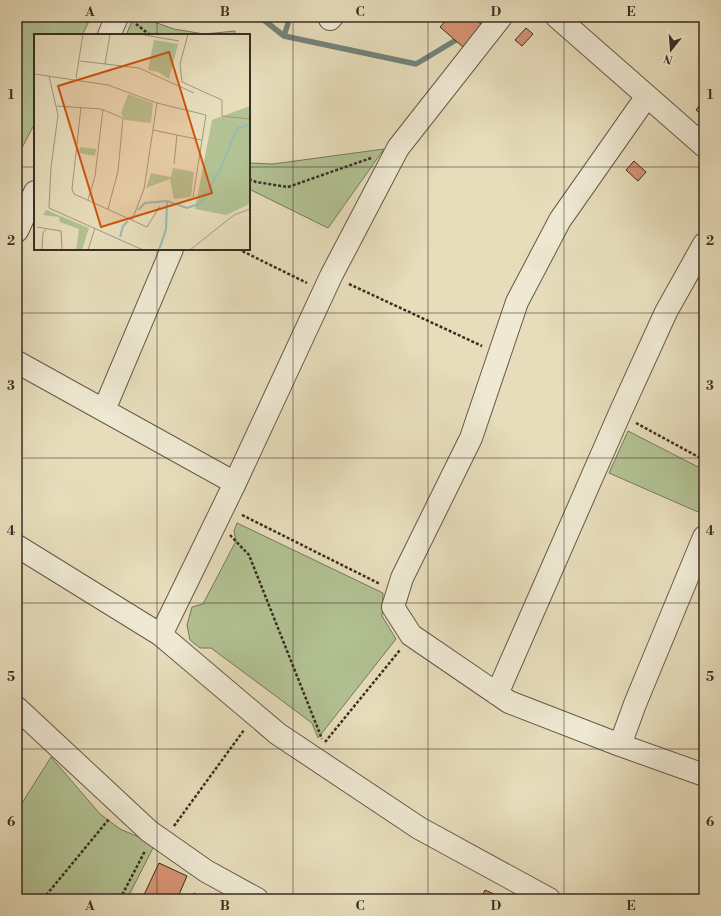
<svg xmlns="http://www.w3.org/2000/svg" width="721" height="916" font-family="'Libre Bodoni',serif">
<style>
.green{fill:#b2c293;stroke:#76785c}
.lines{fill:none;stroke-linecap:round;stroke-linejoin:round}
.stream{stroke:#72837a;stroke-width:5.5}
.building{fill:#d89474;stroke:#3a2e24}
.minor-casing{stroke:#655a4a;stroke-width:24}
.path{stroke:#3a2e24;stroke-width:2.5;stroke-dasharray:3 2;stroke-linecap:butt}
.minor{stroke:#efe9d3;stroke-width:22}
.grid{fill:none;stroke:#3a2e24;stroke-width:1;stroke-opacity:0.55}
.inset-river{fill:none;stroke:#97bbb4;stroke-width:2}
.inset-road{fill:none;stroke:#a2977f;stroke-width:1}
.view{fill:#ce5310;fill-opacity:0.15;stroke:#ce5310;stroke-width:2}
.inset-edge{fill:none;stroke:#3a2e24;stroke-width:2}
.neatline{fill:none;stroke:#3a2e24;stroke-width:1.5}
.grid-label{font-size:13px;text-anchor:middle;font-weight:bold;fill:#3a2e24}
</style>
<rect width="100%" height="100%" fill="#e7ddbb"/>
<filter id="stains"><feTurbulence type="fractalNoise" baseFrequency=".005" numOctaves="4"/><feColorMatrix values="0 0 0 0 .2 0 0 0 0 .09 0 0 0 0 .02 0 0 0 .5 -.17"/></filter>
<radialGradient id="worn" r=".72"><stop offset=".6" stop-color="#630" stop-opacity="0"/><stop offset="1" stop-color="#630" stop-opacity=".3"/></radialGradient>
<path class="green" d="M17 17H91L82 35H35V123L17 157Z
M134 17H140L174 29 204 34 235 31V35H126Z
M384 149 328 228 249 189V163L273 164Z
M628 431 704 470V501L698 512 609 473Z
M237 523 383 593 382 616 396 639 318 738 312 723 211 648H200L190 640 187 625 192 607 203 604 236 541 234 531Z
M51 757 100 814 120 829 155 844 127 899H17V811Z"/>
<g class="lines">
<path class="stream" d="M260 17 284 36 416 64 461 37
M17 25 25 17
M284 36 290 17"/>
</g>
<path class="building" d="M449 17H473L482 25 463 47 440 27Z
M526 28 533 34 522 46 515 40Z
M704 99V116L696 110Z
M634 161 646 172 638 181 626 170Z
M159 863 187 876 177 899H142Z
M485 890 505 899H481Z
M194 893 205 899H191Z"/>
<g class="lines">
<defs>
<path id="minor" d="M557 17 704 146
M330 19 332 17
M109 35 117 17
M647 96 560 220 517 302 471 438 402 578 393 607 411 635 509 702 620 745 704 775
M17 231 35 192
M17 362 235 483
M104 410 172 249
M17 546 161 635 278 734 419 828 549 899
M161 635 235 483 331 276 398 148 501 17
M497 694 620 413 666 312 704 244
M17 708 149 831 206 871 257 899
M620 745 635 704 704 537"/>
</defs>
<use href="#minor" class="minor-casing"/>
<path class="path" d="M136 24 150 35
M249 179 256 182 288 187 371 158
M238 249 307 283
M349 284 482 346
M636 423 704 460
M242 515 380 584
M230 535 249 555 322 739
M325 742 400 650
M174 826 244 730
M43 899 109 819
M120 899 145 851"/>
<use href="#minor" class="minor"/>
</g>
<path class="grid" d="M157 17V35M293 17V899M428 17V899M564 17V899M17 167H35M249 167H704M157 249V899M17 313H704M17 458H704M17 603H704M17 749H704"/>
<g transform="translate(34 34)">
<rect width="216" height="216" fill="#e7ddbb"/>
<path d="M120 6 144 10 135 45 124 38 114 36ZM94 60 119 69 117 89 91 86 87 79ZM216 72V170L192 181 161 175 178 86ZM46 113 62 115 61 122 45 119ZM139 134 160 138 157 163 140 165 136 145 112 154 117 139 137 143ZM12 176 55 194 48 216H42L45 195 26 188 25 183 9 181Z" fill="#b2c293"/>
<path class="inset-river" d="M104 176 111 169 133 167 153 174 167 169 187 133 203 94 216 91M86 203 89 192 94 187M125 216 132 195 133 168"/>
<path class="inset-road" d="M105 0 145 7M154 0 146 30 148 48 188 66V82L216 85M46 27 105 34 160 59M71 30 76 0M0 40 74 51 123 69 172 81 159 163M15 42 24 81 17 133 15 174 109 216M42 44 49 0M23 72 67 75 89 84 84 137 74 175M47 73 38 155 40 160 113 193 126 172M119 96 167 106M140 130 143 101M54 166 61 142 69 75M98 186 110 155 123 69M3 193 27 197 28 216M8 216 9 199 12 195M54 216 61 194M156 216 200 181 216 175"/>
<path class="view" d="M135 18 178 159 67 193 24 52Z"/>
<rect width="216" height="216" class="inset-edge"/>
</g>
<rect width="721" height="916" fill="none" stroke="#e7ddbb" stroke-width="44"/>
<g transform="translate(671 50) rotate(197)" stroke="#efe9d3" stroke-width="3" paint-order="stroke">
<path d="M0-3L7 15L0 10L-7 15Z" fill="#3a2e24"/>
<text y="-6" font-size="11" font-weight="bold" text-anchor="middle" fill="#3a2e24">N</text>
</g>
<rect x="22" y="22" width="677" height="872" class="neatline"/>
<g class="grid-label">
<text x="90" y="16">A</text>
<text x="225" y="16">B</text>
<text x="360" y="16">C</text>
<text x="496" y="16">D</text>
<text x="631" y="16">E</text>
<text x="11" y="99">1</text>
<text x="710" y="99">1</text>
<text x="11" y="245">2</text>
<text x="710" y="245">2</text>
<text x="11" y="390">3</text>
<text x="710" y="390">3</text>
<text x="11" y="535">4</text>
<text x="710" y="535">4</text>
<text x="11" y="681">5</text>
<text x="710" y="681">5</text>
<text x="11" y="826">6</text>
<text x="710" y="826">6</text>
<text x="90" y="910">A</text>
<text x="225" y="910">B</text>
<text x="360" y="910">C</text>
<text x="496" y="910">D</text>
<text x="631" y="910">E</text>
</g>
<rect width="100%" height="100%" filter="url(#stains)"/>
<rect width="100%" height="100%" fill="url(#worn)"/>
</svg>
